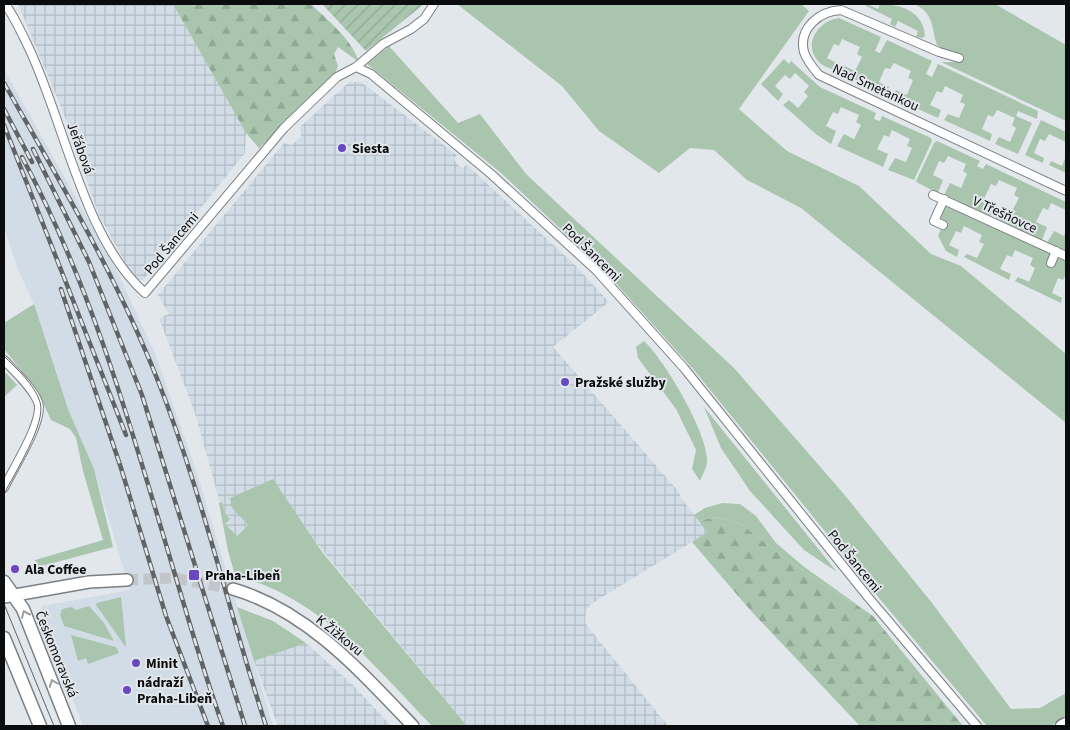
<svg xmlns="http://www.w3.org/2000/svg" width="1070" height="730" font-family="'Source Sans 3',sans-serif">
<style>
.built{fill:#d1dce6}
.industrial{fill:url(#industrial-grid)}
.green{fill:#a9c5ae}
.forest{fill:url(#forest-firs)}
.garden{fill:url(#garden-furrows)}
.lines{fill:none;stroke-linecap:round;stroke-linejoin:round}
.secondary-tunnel{stroke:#c2c6ca;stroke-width:11;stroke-dasharray:11 5.5;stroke-linecap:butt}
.minor-casing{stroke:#7a7f83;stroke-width:10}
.secondary-casing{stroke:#7a7f83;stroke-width:14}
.primary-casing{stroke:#7a7f83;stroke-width:15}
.minor{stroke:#fff;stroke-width:8}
.secondary{stroke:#fff;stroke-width:11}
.primary{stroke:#fff;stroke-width:12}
.tram{stroke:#616467;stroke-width:1}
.rail-casing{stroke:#616467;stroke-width:4.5}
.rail{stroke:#e2e7eb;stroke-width:2.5;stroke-dasharray:8;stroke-linecap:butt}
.oneway{stroke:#9d9e9f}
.poi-dot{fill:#6948c1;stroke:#e2e7eb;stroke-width:2}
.labels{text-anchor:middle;stroke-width:4;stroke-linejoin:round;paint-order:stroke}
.street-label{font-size:14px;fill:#0b0c0e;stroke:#e2e7eb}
.poi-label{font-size:14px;font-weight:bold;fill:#0b0c0e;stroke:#e2e7eb;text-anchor:start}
</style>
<defs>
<pattern id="industrial-grid" width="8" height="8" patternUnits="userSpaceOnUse" patternTransform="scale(1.25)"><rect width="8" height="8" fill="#d1dce6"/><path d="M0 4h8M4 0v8" fill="none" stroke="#b2bcc4"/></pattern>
<pattern id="forest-firs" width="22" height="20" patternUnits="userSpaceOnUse" patternTransform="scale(1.25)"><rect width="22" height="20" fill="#a9c5ae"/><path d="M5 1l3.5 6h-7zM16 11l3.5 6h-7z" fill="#90a894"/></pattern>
<pattern id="garden-furrows" width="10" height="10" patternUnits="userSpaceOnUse" patternTransform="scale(1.25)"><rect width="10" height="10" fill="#a9c5ae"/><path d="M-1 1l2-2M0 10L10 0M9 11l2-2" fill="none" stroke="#90a894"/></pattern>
</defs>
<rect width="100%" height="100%" fill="#e2e7eb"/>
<path class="built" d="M4 69 116 269 155 353 197 473 273 726H83L40 613 42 606 130 590 94 470 68 409 34 304 18 270 4 227Z"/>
<path class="industrial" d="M18 4H173L246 133 245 153 143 280 139 281 132 275 98 213 63 112Z
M349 82H361L457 155 454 158 456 163 462 168 467 165 576 266 609 302 553 347 679 492 681 498 708 532 591 604 586 610 585 623 668 726H467L313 539 232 508 248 525 236 536 225 524 222 502 220 503 195 413 159 318 169 314 158 295 284 143 292 145 296 141 301 137 300 127Z
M306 643 353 685 391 726H278L254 661Z"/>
<path class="green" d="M457 4H801L809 11 739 109 787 151 859 186 931 254 961 266 1066 354V423L801 208 747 180 714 150 690 148 659 173 599 131 562 86Z
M867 4 878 9 880 4C901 4 924 12 925 36L922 38 916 37 918 31 898 21 895 27 890 24 892 19 866 6Z
M914 4H995L1066 45V121L941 62H956L957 54 946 51 937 45C931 26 934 13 914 4Z
M839 18 881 37 875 51 880 53 887 40 932 61 926 74 932 77 938 64 1038 111 1037 119 1018 111 1016 116 1032 123 1018 154 995 144 999 137 1010 142 1016 128 1012 125 1015 118 997 110 993 117 988 115 982 129 992 134 990 141 944 120 948 114 959 118 965 104 960 102 963 95 945 86 942 93 937 91 930 105 941 110 938 118 892 97 896 90 907 95 913 80 908 78 911 71 894 63 890 69 885 68 879 82 889 87 886 94 841 73 845 66 855 71 862 57 857 54 860 47 842 39 839 46 834 44 827 58 837 63 835 70C829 68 822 66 818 61 802 43 820 20 839 18Z
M389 46 458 123 480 114 526 174 734 368 843 493 932 603 1011 709 1040 708 1066 693V715L1051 726H987L884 604 694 370 602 268 501 173 367 64Z
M784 59 789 64 791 61 820 87 876 113 874 119 880 121 882 116 931 138 932 141 914 180 888 170 895 158 906 162 912 148 907 146 910 139 892 130 889 137 884 135 877 149 888 154 883 167 837 146 844 134 854 139 861 125 856 122 859 115 841 107 838 114 833 112 826 126 836 131 831 144 817 135 783 105 789 100 798 108 808 96 804 92 809 86 795 73 790 79 785 75 775 86 783 94 778 101 761 84Z
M1041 120 1066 132V142L1049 134 1045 141 1040 139 1034 153 1044 158 1043 163 1025 155Z
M937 141 980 161 977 166 983 169 986 164 1066 202V210L1051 203 1048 210 1043 208 1036 222 1047 227 1042 240 995 219 1002 207 1012 211 1019 198 1014 195 1017 188 999 180 996 186 991 184 984 199 995 204 990 217 944 195 950 183 961 188 967 174 963 171 966 164 948 156 944 163 939 161 933 175 943 180 938 193 918 183 916 181 934 143Z
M1066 156V173L1049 165 1051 161 1062 166Z
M947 206 1049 252 1057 259 1061 258 1066 260V274L1063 280 1058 278 1052 293 1062 298 1061 303 1015 281 1018 277 1029 282 1035 268 1030 265 1033 258 1015 250 1012 257 1007 255 1000 269 1011 274 1009 280 964 257 967 254 977 258 984 244 979 242 982 235 964 226 961 233 956 231 949 245 959 250 957 257 946 251 938 236 944 222 940 216 944 207Z
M1054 231 1064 236 1066 231V251L1047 243Z
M34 304 68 409 94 469 113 547 38 567 35 560 103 540 83 471 76 438 70 429 51 420 37 390 4 349V323Z
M644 341C665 361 706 430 707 459 708 466 702 475 700 481L692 469 696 450 676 409 638 358 636 347Z
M6 373 17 385 4 397V375Z
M704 407 837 572 804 550 750 491 721 448Z
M273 479 322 552 467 726H432C372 664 322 599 235 575L228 551 219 503 222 502 225 514 230 519 225 524 237 536 248 525 232 508 230 498Z
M722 503 740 504 756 516 776 543 803 566 873 616 800 569 739 523 716 517 699 521 694 515 705 508Z
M121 597 126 646H125L96 605 97 603Z
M89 606 104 623 114 641 64 626 60 615 62 609 72 607 76 610Z
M237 607 273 621 306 643 254 661Z
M71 635 116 647 119 653 88 664 86 658 78 661Z"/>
<path class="forest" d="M173 4H311C327 20 352 39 359 62L338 47 334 54 338 66 335 74 259 148 246 133Z
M716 517 739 523 800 569 873 616 963 726H860L751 611 692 542 707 532 699 521Z"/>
<path class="garden" d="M322 4H424L366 51Z"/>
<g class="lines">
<path class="secondary-tunnel" d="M127 580 174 578 233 589"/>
<defs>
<path id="minor" d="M5 4C14 16 20 30 27 44 64 119 83 238 145 293L284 128 337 77 356 67 383 44 411 29 424 19 434 4
M959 58 939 52 841 10C820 11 798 28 804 52 807 61 813 68 819 75L1066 191
M356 67 371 74 491 174 596 270 684 368 868 597 977 726
M933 195 1066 256
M943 225 934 221 944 199
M1051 263 1056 251
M4 360C15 372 32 387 38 402 45 420 12 470 4 488"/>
<path id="secondary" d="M233 589C308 611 361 672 413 726
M4 597 89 582 127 580"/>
<path id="primary" d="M4 582 23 609 69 726
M4 638 40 726
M1062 726 1066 724"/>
</defs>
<use href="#minor" class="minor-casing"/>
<use href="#secondary" class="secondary-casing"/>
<use href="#primary" class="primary-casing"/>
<use href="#minor" class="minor"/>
<use href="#secondary" class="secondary"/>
<use href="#primary" class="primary"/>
<path class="tram" d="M4 356C16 368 35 385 40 402 47 423 14 474 4 494
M4 604 54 726"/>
<defs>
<path id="rail" d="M4 83C59 180 117 277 158 381 202 493 229 612 266 726
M4 109 32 162
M4 125 126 435
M33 149 89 262 142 395 245 726
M22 157C92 287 131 427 173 568 189 621 204 674 223 726
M61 289 121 468 166 616 208 726"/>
</defs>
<use href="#rail" class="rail-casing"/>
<use href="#rail" class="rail"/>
</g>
<defs><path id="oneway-chevron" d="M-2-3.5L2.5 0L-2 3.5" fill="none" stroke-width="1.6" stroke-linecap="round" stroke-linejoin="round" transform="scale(1.25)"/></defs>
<g class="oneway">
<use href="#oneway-chevron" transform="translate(25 614) rotate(-114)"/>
<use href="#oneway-chevron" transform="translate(53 683) rotate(-111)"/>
</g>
<g class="poi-dot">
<circle cx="342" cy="148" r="5"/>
<circle cx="565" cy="382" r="5"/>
<circle cx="15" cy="569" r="5"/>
<rect x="188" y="569" width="12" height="12" rx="2.5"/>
<circle cx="136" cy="663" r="5"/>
<circle cx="127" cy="690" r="5"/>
</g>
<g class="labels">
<g class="street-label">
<text transform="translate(876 87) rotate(25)" y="5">Nad Smetankou</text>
<text transform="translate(81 148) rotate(70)" y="5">Jeřábová</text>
<text transform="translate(1005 214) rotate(25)" y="5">V Třešňovce</text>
<text transform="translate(171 243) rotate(-50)" y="5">Pod Šancemi</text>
<text transform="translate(592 252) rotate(45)" y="5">Pod Šancemi</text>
<text transform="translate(855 561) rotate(51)" y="5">Pod Šancemi</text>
<text transform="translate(340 635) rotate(39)" y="5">K Žižkovu</text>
<text transform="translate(57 654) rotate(68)" y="5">Českomoravská</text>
</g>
<g class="poi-label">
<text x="352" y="153">Siesta</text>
<text x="575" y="387">Pražské služby</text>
<text x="25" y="574">Ala Coffee</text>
<text x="205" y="580">Praha-Libeň</text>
<text x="146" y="668">Minit</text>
<text x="137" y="687">nádraží<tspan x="137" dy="16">Praha-Libeň</tspan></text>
</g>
</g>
<rect width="1070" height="730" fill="none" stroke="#0b0c0e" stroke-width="10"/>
</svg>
